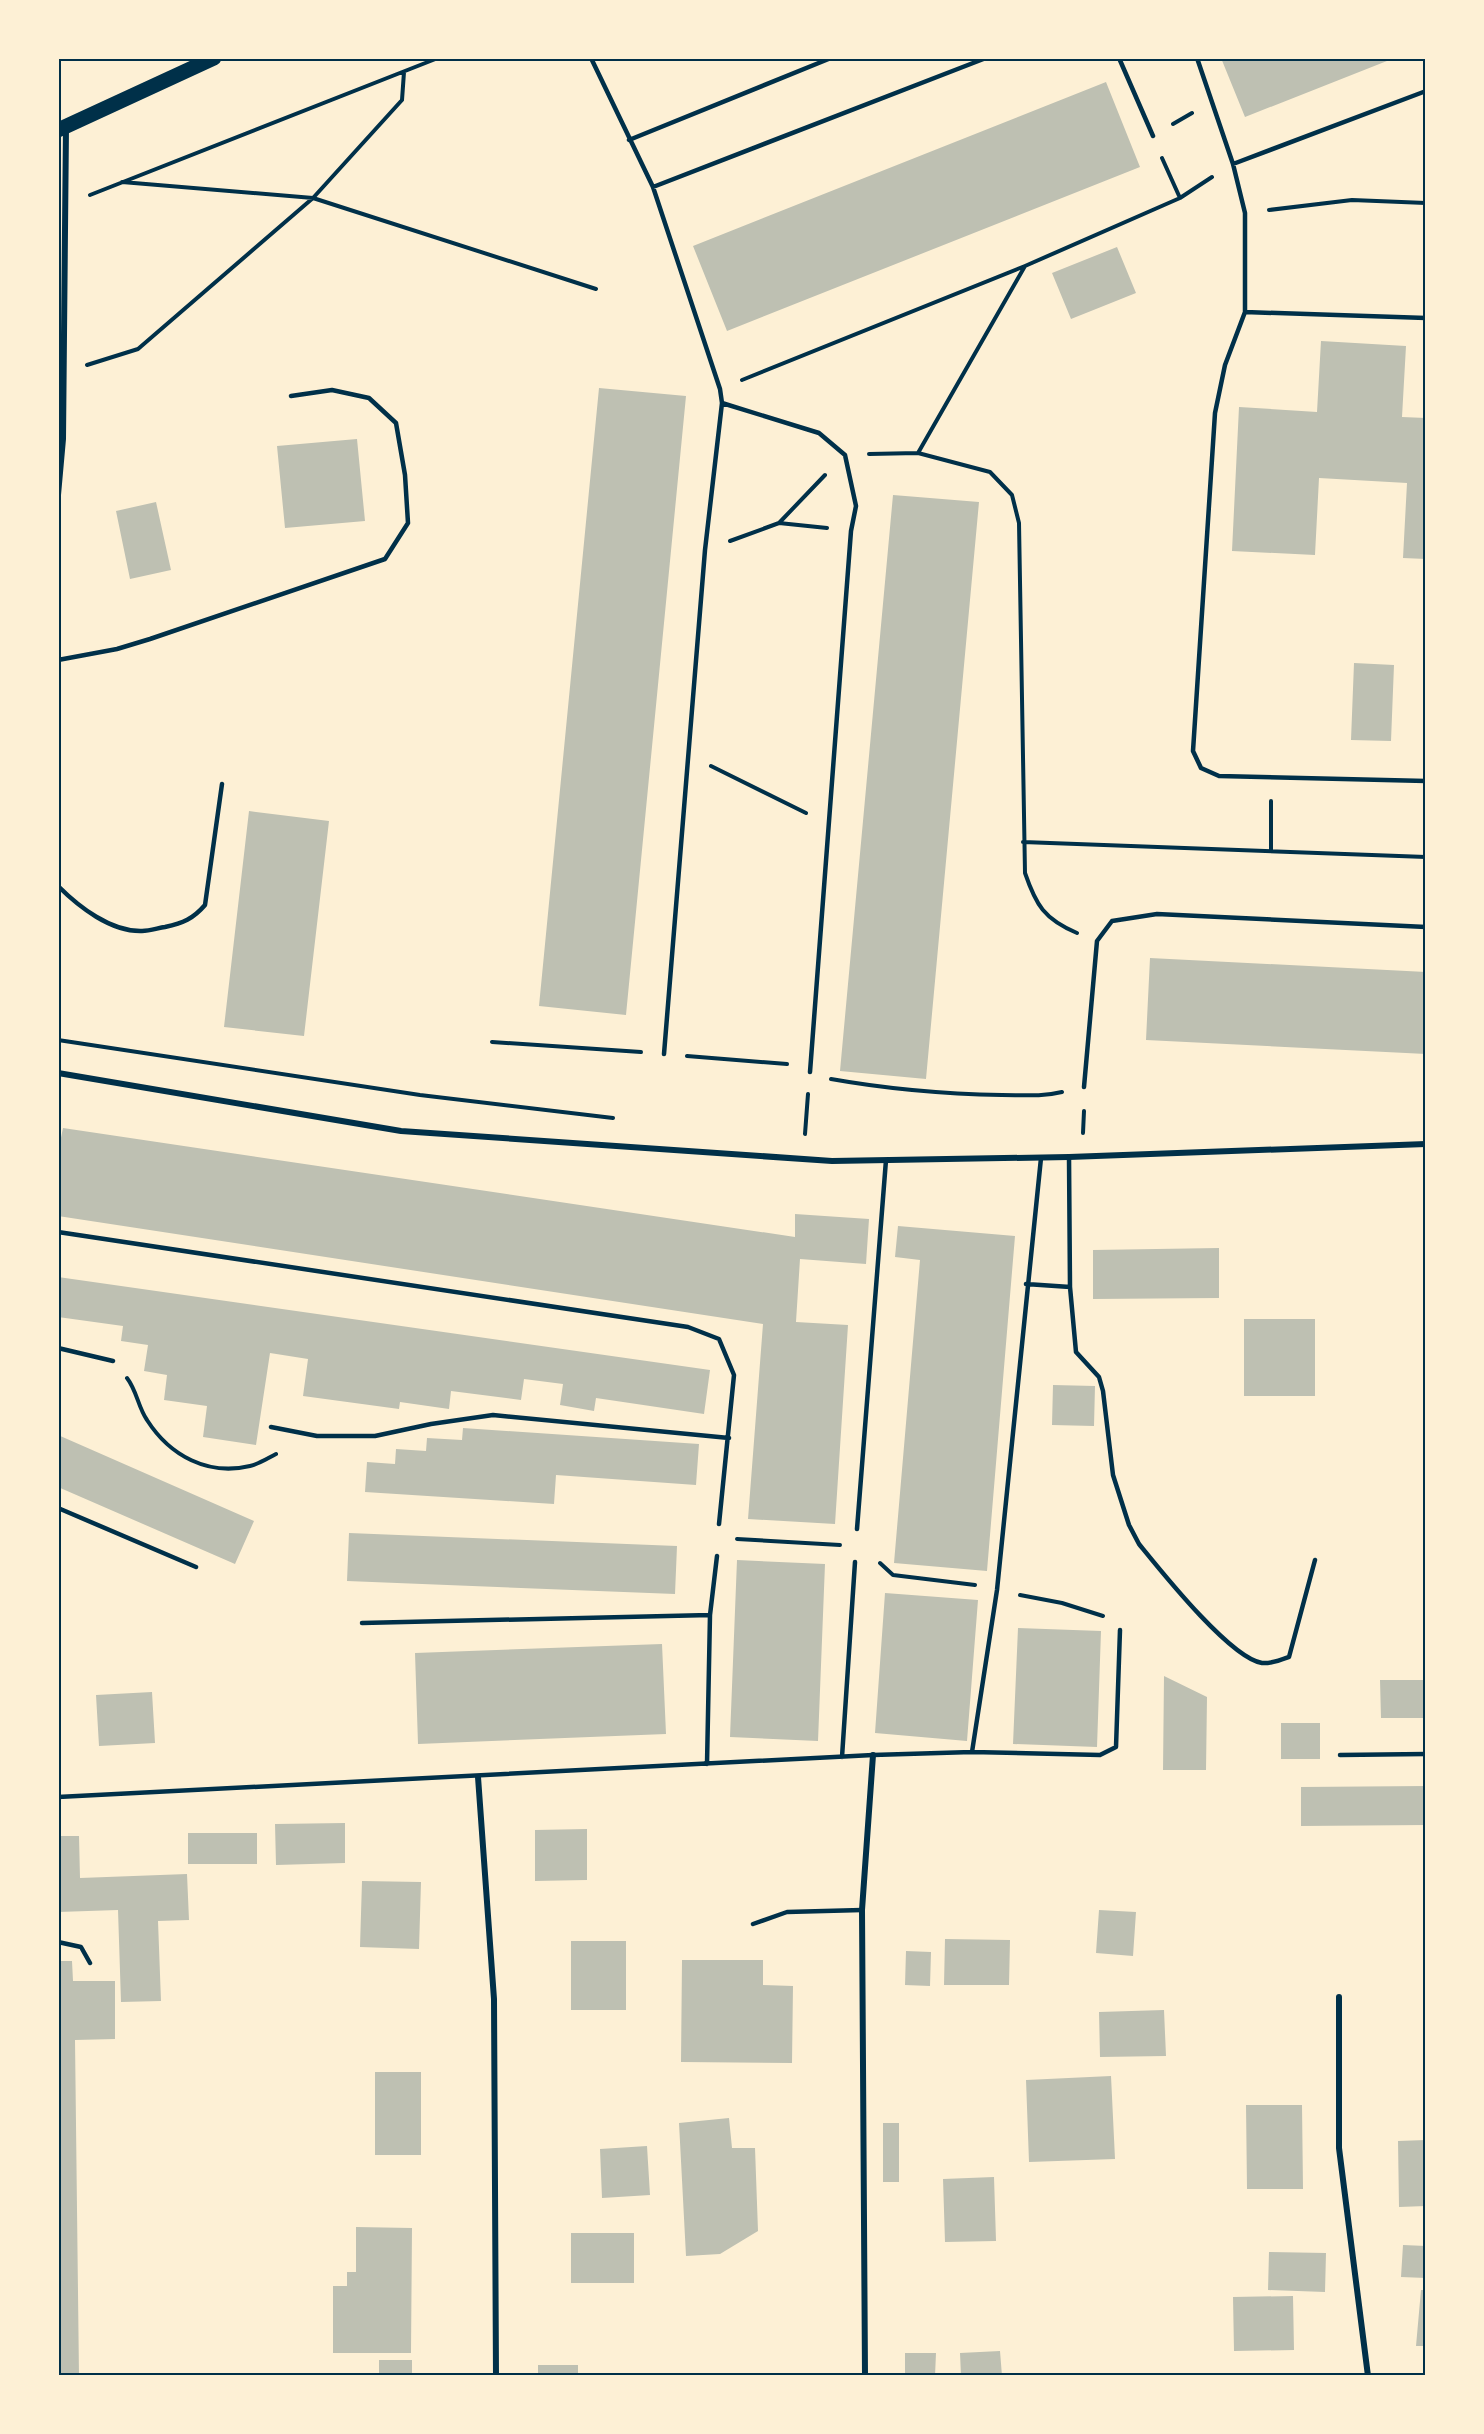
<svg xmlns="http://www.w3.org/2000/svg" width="1484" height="2434" font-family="'IBM Plex Sans',sans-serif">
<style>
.building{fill:#bec0b2}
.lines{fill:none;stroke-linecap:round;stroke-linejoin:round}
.path{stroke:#003049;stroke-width:4}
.service{stroke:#003049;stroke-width:4.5}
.minor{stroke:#003049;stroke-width:6}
.primary{stroke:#003049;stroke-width:15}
.neatline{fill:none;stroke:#003049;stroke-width:2}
</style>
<rect width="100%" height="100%" fill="#fdf0d5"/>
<path class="building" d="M1221 58H1392V59L1245 117Z
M1106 82 1140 167 727 331 693 246Z
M1117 247 1136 293 1071 319 1052 273Z
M1321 341 1406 346 1402 417 1426 418V559L1403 558 1407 483 1319 478 1315 555 1232 551 1239 407 1317 412Z
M599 388 686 396 626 1015 539 1006Z
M357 439 365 521 285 528 277 446Z
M893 495 979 502 926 1079 840 1071Z
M156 502 171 570 130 579 116 511Z
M1354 663 1394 665 1391 741 1351 740Z
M249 811 329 821 304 1036 224 1027Z
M1150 958 1426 972V1054L1146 1040Z
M63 1128 795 1237V1214L869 1219 866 1264 800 1259 796 1322 848 1325 835 1524 748 1519 763 1324 58 1216V1152Z
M898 1226 1015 1236 987 1571 894 1563 920 1260 895 1257Z
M1219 1248V1298L1093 1299V1250Z
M58 1277 710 1370 704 1414 596 1398 594 1411 560 1405 563 1384 524 1379 521 1400 451 1391 449 1409 400 1402 399 1409 303 1396 308 1359 270 1353 256 1445 203 1437 207 1406 164 1400 167 1375 144 1371 148 1345 121 1341 123 1326 58 1317Z
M1244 1319H1315V1396H1244Z
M1053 1385 1095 1386 1094 1426 1052 1425Z
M463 1428 699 1444 696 1485 556 1475 554 1504 365 1492 367 1462 395 1464 396 1449 426 1451 427 1438 462 1440Z
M58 1435 254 1521 235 1564 58 1487Z
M349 1533 677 1546 675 1594 347 1581Z
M737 1560 825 1564 818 1741 730 1737Z
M885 1593 978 1600 967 1741 875 1733Z
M1018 1628 1101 1631 1097 1747 1013 1744Z
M662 1644 666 1734 418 1744 415 1653Z
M1164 1676 1207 1697 1206 1770H1163Z
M1380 1680H1426V1718H1381Z
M152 1692 155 1743 99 1746 96 1695Z
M1281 1723H1320V1759H1281Z
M1426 1786V1825L1301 1826V1787Z
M345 1823V1863L276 1865 275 1824Z
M587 1829V1880L535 1881V1830Z
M188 1833H257V1864H188Z
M58 1836H79L80 1878 187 1874 189 1920 158 1921 161 2001 121 2002 118 1910 58 1912Z
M362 1881 421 1882 419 1949 360 1947Z
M1099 1910 1136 1912 1133 1956 1096 1953Z
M945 1939 1010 1940 1009 1985H944Z
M571 1941H626V2010H571Z
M906 1951 931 1952 930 1986 905 1985Z
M682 1960H763V1985L793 1986 792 2063 681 2062Z
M58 1961H72L73 1981H115V2039L75 2040 79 2376H58Z
M1164 2010 1166 2056 1100 2057 1099 2012Z
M375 2072H421V2155H375Z
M1111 2076 1115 2159 1029 2162 1026 2080Z
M1246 2105H1302L1303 2189H1247Z
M729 2118 732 2148H755L758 2231 720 2254 686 2256 679 2123Z
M883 2123H899V2182H883Z
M1426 2140V2206L1399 2207 1398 2141Z
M647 2146 650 2195 602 2198 600 2149Z
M994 2177 996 2241 945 2242 943 2179Z
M356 2227 412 2228 411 2353H333V2286H347V2272H356Z
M571 2233H634V2283H571Z
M1403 2245 1426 2246V2278L1401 2277Z
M1269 2252 1326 2253 1325 2292 1268 2290Z
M1421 2290H1426V2346H1416Z
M1293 2296 1294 2350 1234 2351 1233 2297Z
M1000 2351 1002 2376H961L960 2353Z
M905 2353H936L935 2376H905Z
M379 2360H412V2376H379Z
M538 2365H578V2376H538Z"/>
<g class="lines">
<path class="path" d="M1173 124 1192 113
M1162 158 1180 198
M122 182 313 198 596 289
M90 195 438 58
M1269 210 1352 200 1426 203
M87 365 138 349 313 198 402 100 404 72
M742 380 1025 266
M918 453 990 472 1012 495 1019 523 1025 873C1036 905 1044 919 1077 933
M869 454 918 453 1025 266 1180 198 1212 177
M779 523 825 475
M730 541 779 523 827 528
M711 766 806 813
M1023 842 1426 857
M1271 851V801
M58 1040 420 1095 613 1118
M492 1042 641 1052
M687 1056 787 1064
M831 1079C887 1089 945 1094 1002 1095 1022 1095 1042 1097 1062 1092
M1083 1133 1084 1111
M805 1134 808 1094
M127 1378C137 1391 138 1407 147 1420 170 1456 208 1476 250 1466 259 1464 268 1458 276 1454
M737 1539 840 1545
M880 1563 893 1575 975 1585
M1020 1595 1062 1603 1103 1616"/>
<path class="service" d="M591 58 653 187 720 389 722 403 705 550 664 1054
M1119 58 1153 136
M1197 58 1233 164 1245 213V312L1225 365 1215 413 1193 751 1201 768 1219 776 1426 781
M629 140 831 58
M1233 164 1426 91
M653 187 986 58
M1245 312 1426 318
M722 403 819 433 845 455 856 506 851 531 810 1072
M58 660 117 649 150 639 385 559 408 523 405 475 396 423 369 398 332 390 291 396
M58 886C79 907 111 932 142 931 150 931 158 928 165 927 183 923 193 919 205 905L222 784
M1084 1087 1097 941 1112 921 1157 914 1426 927
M1069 1157 1070 1287 1076 1352 1099 1377 1103 1391 1113 1475 1129 1525 1139 1544C1161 1571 1230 1658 1262 1663 1271 1664 1281 1660 1289 1657L1315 1560
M58 1232 688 1327 719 1339 734 1375 719 1524
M1026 1284 1070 1287
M58 1348 113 1361
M271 1427 317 1436H375L431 1424 493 1415 729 1438
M58 1508 196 1567
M857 1529 886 1160
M362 1623 710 1615
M972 1752 997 1590 1041 1158
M1340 1755 1426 1754
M842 1757 855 1562
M707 1764 710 1615 717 1556
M58 1797 873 1755 972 1752 1100 1755 1116 1747 1120 1630
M753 1924 787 1912 862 1910
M58 1942 81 1947 90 1963"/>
<path class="minor" d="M58 495 63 439 66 127
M58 1073 401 1131 832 1161 1069 1157 1426 1144
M478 1777 494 1999 496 2376
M1339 1997V2148L1368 2376
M865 2376 862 1910 873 1755"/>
<path class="primary" d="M58 130 214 58"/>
</g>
<rect width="1484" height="2434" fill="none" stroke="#fdf0d5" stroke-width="120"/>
<rect x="60" y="60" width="1364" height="2314" class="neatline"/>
</svg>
